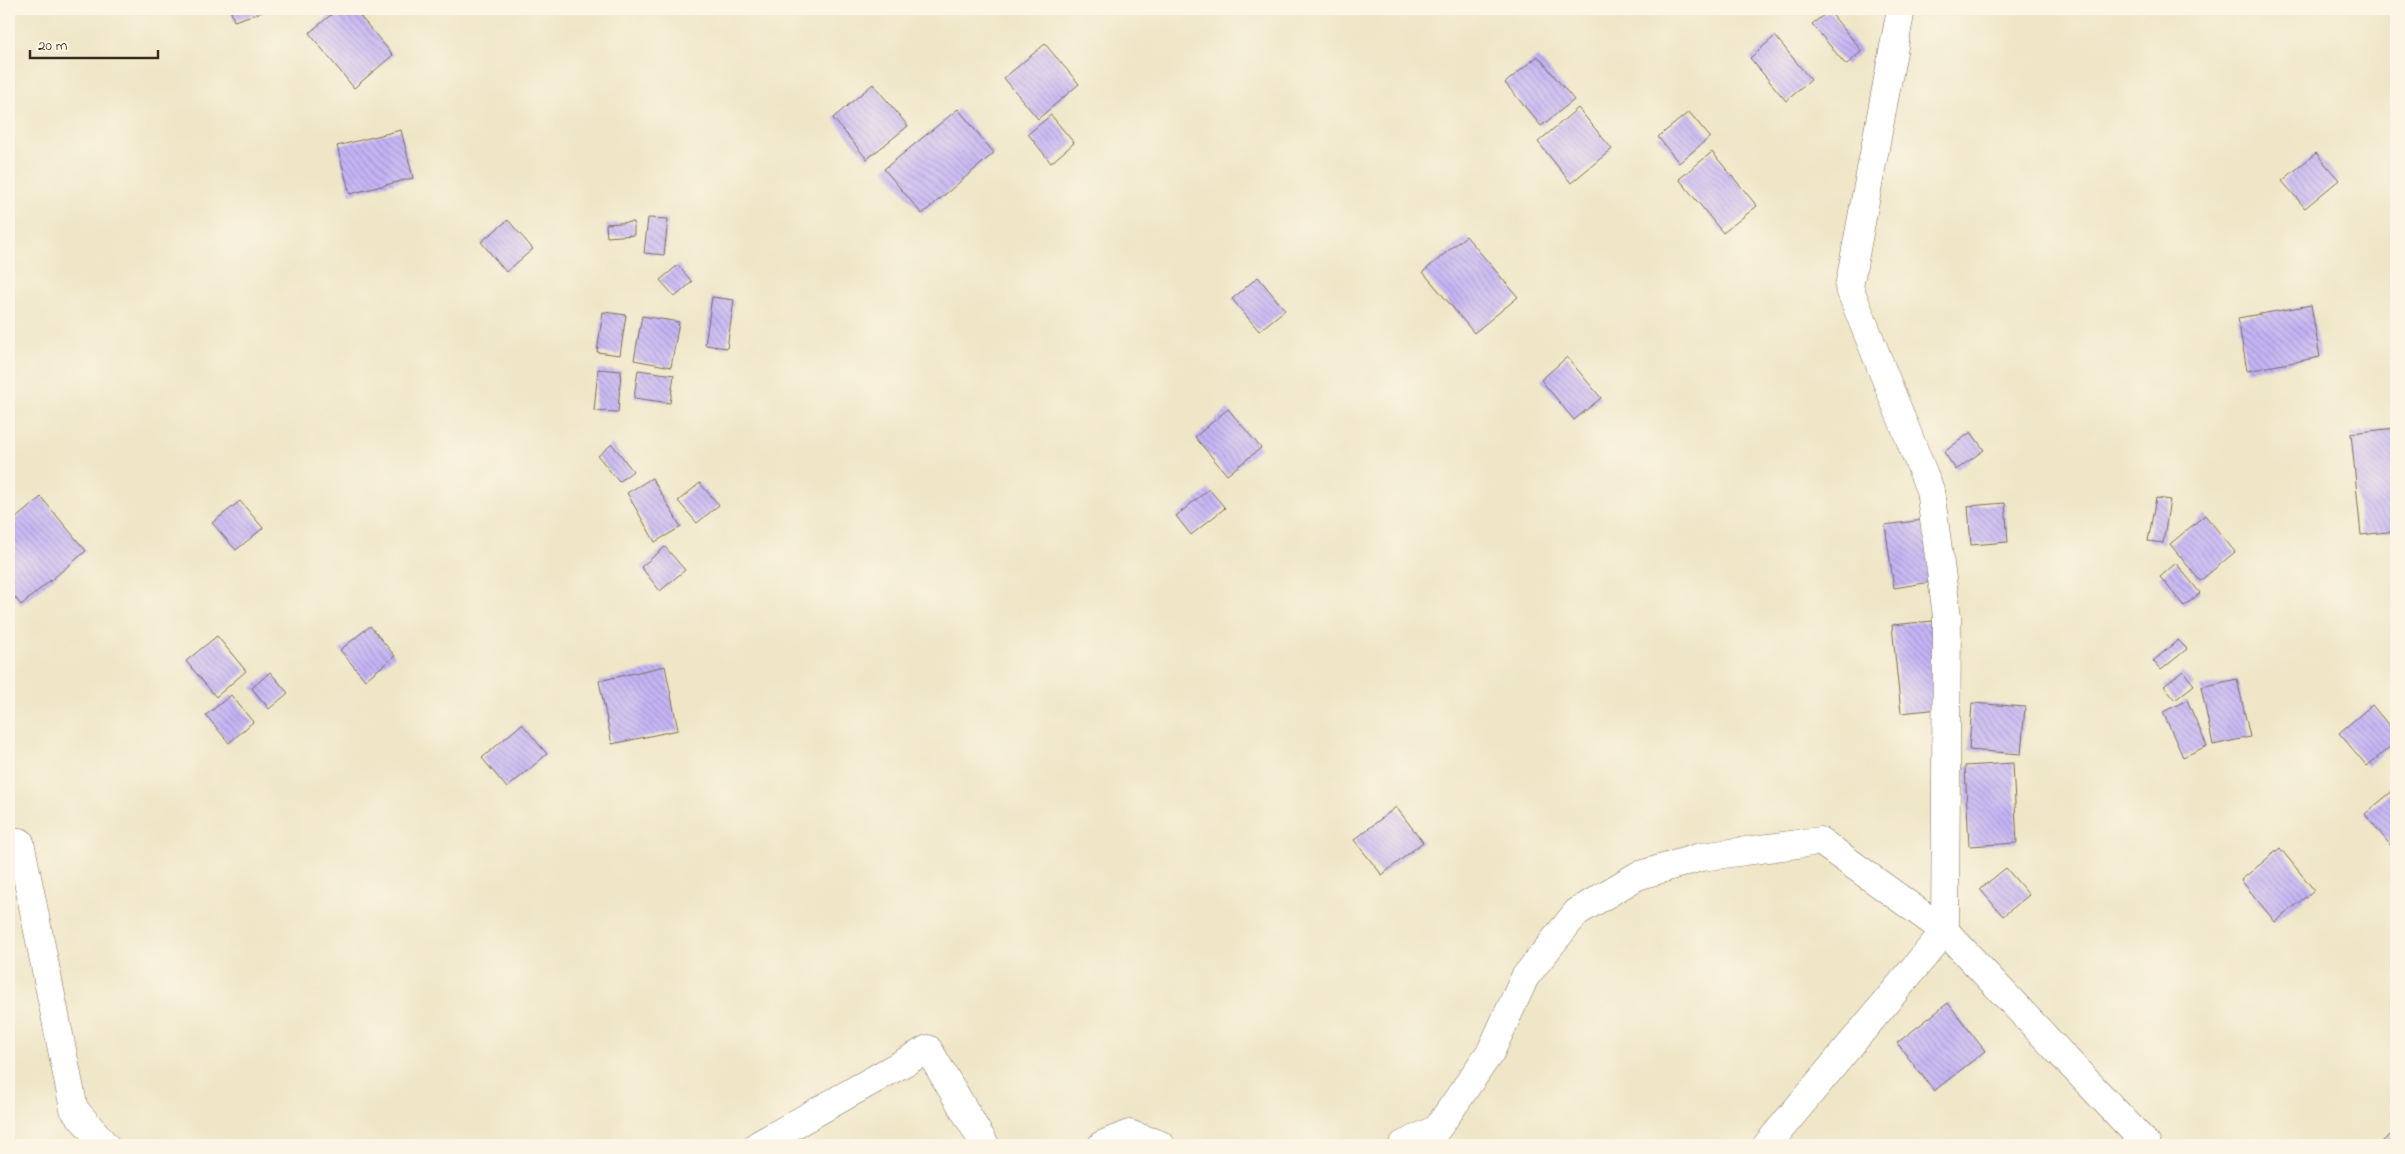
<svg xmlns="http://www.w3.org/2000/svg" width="2405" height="1154" font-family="'Indie Flower',sans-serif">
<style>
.building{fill:url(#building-back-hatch)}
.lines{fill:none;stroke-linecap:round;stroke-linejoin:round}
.street-casing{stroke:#7a6c5a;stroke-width:29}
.street{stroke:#fff;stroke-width:28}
</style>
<defs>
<pattern id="building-back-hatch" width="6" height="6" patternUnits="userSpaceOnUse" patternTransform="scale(1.25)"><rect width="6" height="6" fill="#c4b5f6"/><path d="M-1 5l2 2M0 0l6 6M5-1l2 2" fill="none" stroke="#a093c7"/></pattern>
</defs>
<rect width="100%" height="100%" fill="#fcf5e5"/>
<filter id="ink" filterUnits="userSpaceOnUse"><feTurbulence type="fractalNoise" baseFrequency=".02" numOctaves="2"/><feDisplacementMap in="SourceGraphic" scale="10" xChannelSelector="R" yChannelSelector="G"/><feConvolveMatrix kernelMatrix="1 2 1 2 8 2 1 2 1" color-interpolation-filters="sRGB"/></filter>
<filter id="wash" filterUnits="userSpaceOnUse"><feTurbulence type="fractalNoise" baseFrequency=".0096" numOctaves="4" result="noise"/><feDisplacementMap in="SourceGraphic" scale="20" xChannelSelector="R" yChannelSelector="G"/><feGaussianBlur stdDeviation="1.12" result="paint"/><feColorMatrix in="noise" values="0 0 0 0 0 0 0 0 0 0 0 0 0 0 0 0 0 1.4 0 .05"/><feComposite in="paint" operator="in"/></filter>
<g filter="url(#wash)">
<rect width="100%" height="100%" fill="#efe6c8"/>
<g id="blocks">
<path class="building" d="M230 9H271L234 21Z
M338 9H354L393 55 354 88 309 33Z
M1829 11 1862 51 1846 65 1812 24Z
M1775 36 1811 80 1786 101 1750 58Z
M1045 44 1079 84 1038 119 1004 78Z
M1538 56 1574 100 1541 126 1505 83Z
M873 84 908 126 867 159 833 118Z
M1578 108 1612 149 1571 183 1538 142Z
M958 109 994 153 922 214 884 169Z
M1689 112 1710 137 1679 163 1658 137Z
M1051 115 1074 143 1051 163 1028 134Z
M401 130 413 178 350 194 337 146Z
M1712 152 1757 206 1723 233 1679 179Z
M2316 153 2339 180 2305 208 2282 181Z
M648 218 668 219 664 255 644 253Z
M508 220 533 249 506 272 481 242Z
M634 222V235L607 237 606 224Z
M1466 236 1518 297 1474 333 1423 272Z
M678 265 692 282 675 297 660 280Z
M1258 277 1285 310 1259 331 1232 299Z
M712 297 734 300 727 348 705 345Z
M2311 305 2320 357 2247 371 2238 318Z
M603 312 626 315 620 355 597 352Z
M642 316 679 322 671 367 634 360Z
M1567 357 1601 398 1574 420 1541 380Z
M598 369 621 371 618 412 594 411Z
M638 370 674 375 670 403 634 398Z
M1228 409 1261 448 1227 475 1195 437Z
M2396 428V531L2361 535 2351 433Z
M1971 432 1984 450 1956 470 1944 452Z
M612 444 633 471 619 482 598 456Z
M652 478 681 527 655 542 627 493Z
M700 483 719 505 697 523 678 501Z
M1209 489 1225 508 1191 535 1176 516Z
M41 497 86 551 21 605 9 590V524Z
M2156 498 2170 500 2163 543 2148 541Z
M240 501 263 528 236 550 212 523Z
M2005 503 2008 542 1971 545 1968 506Z
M2205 515 2235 552 2200 581 2170 544Z
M1923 520 1931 582 1894 588 1885 525Z
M665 547 685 570 660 591 641 567Z
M2176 563 2200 593 2184 606 2160 577Z
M1933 621 1940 709 1901 713 1892 625Z
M370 626 395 656 365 680 340 650Z
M217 636 246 671 216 697 186 661Z
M2178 640 2187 649 2161 670 2153 661Z
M665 666 678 730 612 744 599 681Z
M2183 671 2194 685 2175 700 2164 686Z
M270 672 288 693 269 709 252 688Z
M2237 679 2250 737 2213 745 2201 687Z
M231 695 253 722 229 743 206 715Z
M2187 700 2207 746 2183 757 2163 712Z
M1972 703 2025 707 2021 754 1969 750Z
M2372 705 2396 734V742L2367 766 2339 733Z
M522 724 547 754 507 788 482 758Z
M2013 763 2017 843 1969 846 1965 766Z
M2396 788V850L2395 851 2365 814Z
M1396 807 1423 842 1382 875 1354 840Z
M2280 848 2314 890 2275 922 2241 880Z
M2006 868 2029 895 2003 916 1980 889Z
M1948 1003 1985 1051 1934 1091 1897 1043Z
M2393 1133 2396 1136V1145H2378Z"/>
</g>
</g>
<g filter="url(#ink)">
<use href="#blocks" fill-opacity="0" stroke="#7a6c5a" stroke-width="1"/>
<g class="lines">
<defs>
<path id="street" d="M1901 9 1849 287 1930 490 1947 616 1945 931
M9 842H20L74 1109 105 1145
M758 1145 928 1049 985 1145
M1102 1145 1129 1134 1161 1145
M1403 1145 1437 1129 1491 1051 1525 977 1577 912 1637 876 1701 857 1820 841 1945 931
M1767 1145 1945 931 2147 1145"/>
</defs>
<use href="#street" class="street-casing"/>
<use href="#street" class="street"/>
</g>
</g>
<rect width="2405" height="1154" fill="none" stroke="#fcf5e5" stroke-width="30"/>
<path d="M30 50v8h128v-8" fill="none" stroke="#3b2a1e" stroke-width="2.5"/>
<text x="38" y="50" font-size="15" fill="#3b2a1e" stroke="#fcf5e5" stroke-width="4" paint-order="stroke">20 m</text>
</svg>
